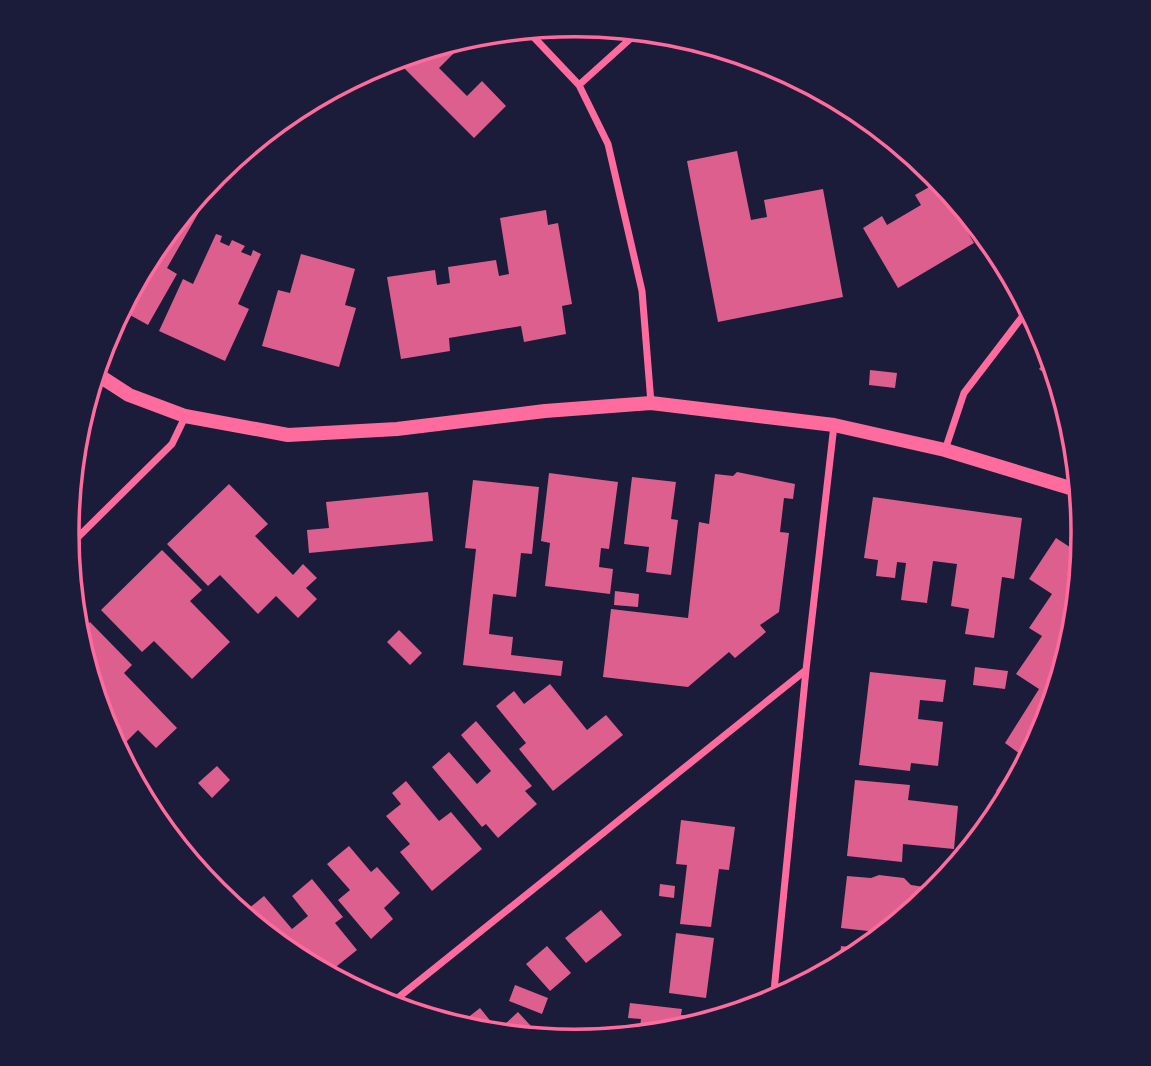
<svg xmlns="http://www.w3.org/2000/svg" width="1151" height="1066" font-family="Rubik,sans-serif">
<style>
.building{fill:#dd5f8e}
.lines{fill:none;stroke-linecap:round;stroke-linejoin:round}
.minor{stroke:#ff6b9d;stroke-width:7}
.secondary{stroke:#ff6b9d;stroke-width:14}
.rim{fill:none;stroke:#ff6b9d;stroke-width:3.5}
</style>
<rect width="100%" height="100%" fill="#1b1b3a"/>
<path class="building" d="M445 44 454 53 439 68 467 96 482 81 506 106 474 138 395 59Z
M737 151 751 220 767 217 764 200 823 189 843 297 718 322 687 161Z
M938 182 974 243 898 288 863 228 882 216 887 225 921 205 915 195Z
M189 206 199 212 167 268 177 274 148 325 121 310 153 250Z
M546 210 548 225 558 223 572 304 562 306 566 334 524 342 521 326 449 338 450 351 401 359 387 277 435 270 437 285 450 283 448 267 496 260 499 276 509 274 500 218Z
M216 234 222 236 220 242 229 246 232 240 245 246 241 252 251 256 253 250 261 254 238 304 249 309 225 361 159 331 183 279 193 284Z
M301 254 355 269 345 305 356 308 339 367 262 346 278 290 290 293Z
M1050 355 1059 385 1039 369Z
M870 370 897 373 895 388 869 385Z
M737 472 795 484 793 499 784 498 780 532 789 533 779 612 760 625 766 632 741 653 735 658 729 652 688 687 603 677 611 609 688 618 699 522 709 524 715 474 733 476Z
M549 473 618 482 609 549 601 548 599 567 613 569 610 594 545 586 550 543 541 541Z
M632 477 676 482 671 519 678 520 671 575 646 572 649 547 624 544Z
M473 480 539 487 532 554 521 553 516 597 493 594 489 634 513 637 511 655 563 661 561 676 463 665 476 549 465 548Z
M229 484 268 524 255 536 293 575 303 564 317 578 306 588 317 599 298 618 276 596 258 614 220 575 208 586 167 544Z
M428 492 433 541 309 553 307 530 329 528 326 502Z
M873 497 1022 518 1014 579 1002 577 994 638 965 634 969 609 951 606 957 564 933 561 927 603 901 600 906 563 897 562 895 578 876 576 878 560 864 558Z
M1056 538 1082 555 1074 633 1045 728 1007 798 996 791 1020 754 1005 743 1039 689 1016 674 1042 636 1029 628 1052 594 1029 579Z
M162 550 202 590 190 601 230 642 192 679 154 641 142 652 101 610Z
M615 591 639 594 638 607 614 605Z
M90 622 132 665 124 673 177 728 156 748 138 730 118 750 106 727 78 635Z
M399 630 422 653 410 665 387 642Z
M975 667 1008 671 1005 689 973 685Z
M870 672 946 680 943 702 920 700 918 719 943 722 938 766 911 763 910 771 859 765Z
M550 684 587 730 606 715 623 735 553 791 519 749 526 743 496 706 514 691 524 704Z
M476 721 532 786 525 791 537 804 498 838 486 824 482 827 432 767 449 752 477 784 491 771 461 735Z
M217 766 230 780 212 798 198 783Z
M855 780 910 785 908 800 958 806 954 849 903 844 902 862 847 856Z
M406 781 439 821 451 812 482 849 432 891 400 852 410 844 386 816 401 804 392 793Z
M681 820 735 827 729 870 719 869 711 927 680 924 687 865 676 864Z
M349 846 371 872 377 867 400 893 384 908 393 919 371 939 338 900 350 890 327 864Z
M879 875 904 878 911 885 938 889 880 938 874 937 868 931 841 928 847 876 871 878Z
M312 879 343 917 335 923 357 950 327 974 293 956 242 914 264 896 292 929 308 916 292 896Z
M660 884 675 886 674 898 659 896Z
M601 910 622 935 586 963 565 938Z
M676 933 714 938 706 998 669 993Z
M547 946 571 973 550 991 526 964Z
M841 946 867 949 839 966Z
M515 985 548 998 542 1014 509 1001Z
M630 1003 682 1009 681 1015 708 1018 707 1022 674 1032 639 1035 641 1019 628 1018Z
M480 1008 501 1034 457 1026Z
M518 1012 542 1038 516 1036 505 1024Z"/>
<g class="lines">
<path class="minor" d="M526 29 579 85 608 144 642 291 651 403
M579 85 639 31
M945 450 964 393 1029 308
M68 547 172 444 185 417
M773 1001 806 670 834 425
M389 1005 806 670"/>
<path class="secondary" d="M95 373 129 395 185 416 288 435 397 429 545 411 651 403 834 425 945 450 1080 491"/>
</g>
<path d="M0 0H1151V1066H0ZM79 533a496 496 0 1 1 992 0a496 496 0 1 1-992 0Z" fill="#1b1b3a" fill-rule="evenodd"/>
<path class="rim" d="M79 533a496 496 0 1 1 992 0a496 496 0 1 1-992 0Z"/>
</svg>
